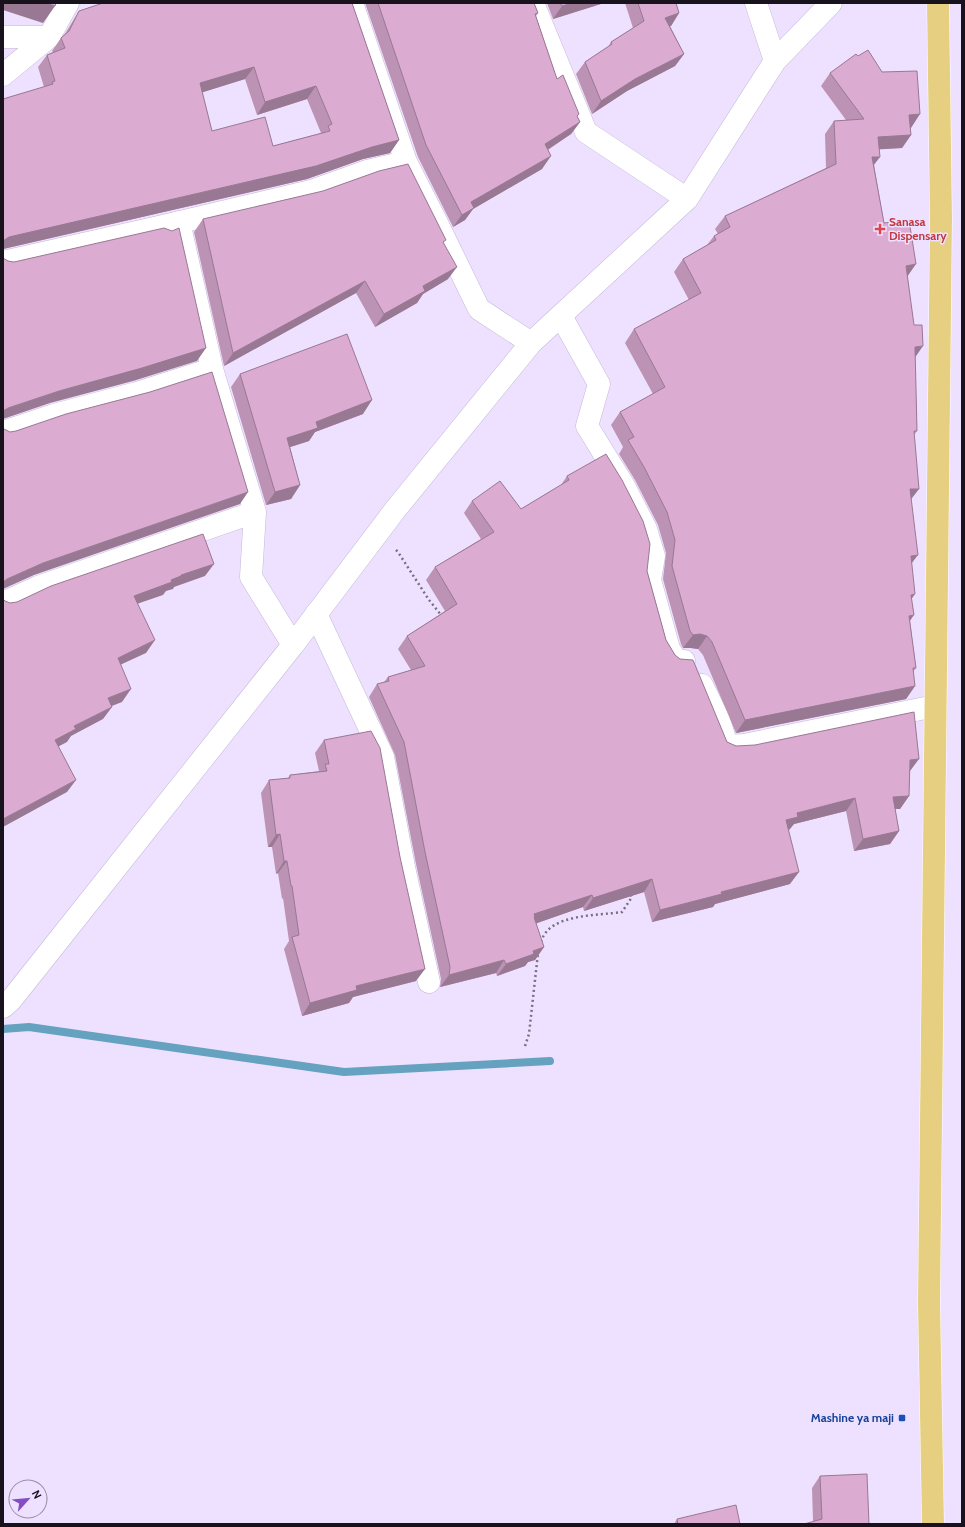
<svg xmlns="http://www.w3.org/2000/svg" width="965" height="1527" font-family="Cabin,sans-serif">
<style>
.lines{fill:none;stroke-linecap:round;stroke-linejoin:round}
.stream{stroke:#65a2c0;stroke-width:8}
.street-casing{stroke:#c5b8d6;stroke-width:23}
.primary-casing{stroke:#fff;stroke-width:23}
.path{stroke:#786f82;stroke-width:2.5;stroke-dasharray:2 3;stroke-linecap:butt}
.street{stroke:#fff;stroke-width:22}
.primary{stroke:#e6cf81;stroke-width:22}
.wall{fill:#bc93b5;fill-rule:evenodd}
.shaded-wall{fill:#997893}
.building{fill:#dbabd2;stroke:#997893;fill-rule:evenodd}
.health-dot{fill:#e0444e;stroke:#eee1ff;stroke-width:1.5}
.transit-dot{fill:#1a4fb4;stroke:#eee1ff;stroke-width:1.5}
.labels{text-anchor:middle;stroke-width:3;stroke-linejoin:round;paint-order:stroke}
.health-label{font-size:12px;font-weight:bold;fill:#be3a42;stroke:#eee1ff;text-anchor:start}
.transit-label{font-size:12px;font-weight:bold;fill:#164399;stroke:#eee1ff;text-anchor:end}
</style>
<rect width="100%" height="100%" fill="#eee1ff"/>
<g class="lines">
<path class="stream" d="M3 1029 29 1027 344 1072 550 1061"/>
<defs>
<path id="street" d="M352 3 406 162 435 219 479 309 531 343
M533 3 586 132 687 199
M756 3 775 61
M3 37H49
M3 75 49 37 68 3
M179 222 212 369 255 512 251 577 293 645
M162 231 159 227 311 191 367 171 406 162
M3 262 159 227
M561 316 599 384 587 426 624 486 646 529 654 556 650 580 669 649 677 661H684
M3 432 54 415 137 393 212 369
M3 603 38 587 255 512
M316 614 383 757 404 867 429 982
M702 685 719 720 727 746 744 745 935 706
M3 1007 11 1000 293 645 395 510 531 343 687 199 775 61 831 3"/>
<path id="primary" d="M933 1524 929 1302 941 219 938 3"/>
</defs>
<use href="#street" class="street-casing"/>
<use href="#primary" class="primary-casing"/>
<path class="path" d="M396 550 398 552 429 600 442 616
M541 942C549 913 598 916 622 912L632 897 630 893
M525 1046 529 1034 538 953"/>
<use href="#street" class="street"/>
<use href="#primary" class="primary"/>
</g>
<path class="wall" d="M352 3 399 140 390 153 363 159 307 179 3 249V99L44 87 38 67 47 55 53 52 52 51 61 38 65 34 71 24 79 11ZM245 79 257 115 307 99 321 133 273 146 212 131 202 92Z
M365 3H534L538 13 536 16 557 79 580 122 571 134 548 150 542 169 473 209 465 220 453 227 418 157Z
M547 3H604L553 19Z
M625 3H676L679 13 671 26H670L684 54 675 66 627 91 592 114 576 74 585 62 608 47 611 42 633 28Z
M830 73 911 128H910L911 135 902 148 879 149 874 165 884 223 907 276 915 357 917 431 914 435 911 500V599L910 621 916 668 913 672 915 686 906 699 736 733 703 655 698 649 691 648H683L681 644 663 579 666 553 658 525 635 480 619 454 623 447 611 425 620 412 653 394 625 343 634 329 689 300 674 272 683 259 707 245 714 236 718 234 715 229 725 216 826 168 825 134 834 121 846 120 821 86Z
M203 219 444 243 448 279 423 294 417 303 375 327 356 293 224 366 194 232Z
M240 374 363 414 315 432 309 441 290 447 300 485 291 499 266 505 231 387Z
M567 476 647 571 666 640 727 742 736 746 910 771 909 796 900 809H895L899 831 890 844 854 851 846 811 794 824 789 830H788L790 884 715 904 713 907 652 922 644 892 584 911 583 907 536 923 544 947 535 960 528 962 525 966 497 976 496 973 440 987 441 979 416 864 395 755 369 697 377 684 384 682 388 677 411 670 398 649 407 636 445 611 426 580 435 567 481 539 464 513 472 501 521 509 561 485Z
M324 740 416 981 353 997 349 1003 302 1016 284 949 289 941 283 898 282 899 278 873 276 874 272 847H268L261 793 269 780 288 778 290 775 319 771 315 753Z
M820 1476 869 1524 813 1521 812 1488Z
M677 1519 740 1524H674Z"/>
<path class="shaded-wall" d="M3 3H46L55 6 43 23 3 10Z
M572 3H604L553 19 562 6Z
M679 13 671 26 656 31 665 18Z
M684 54 675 66 627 91 592 114 601 101 635 79Z
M254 67 245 79 191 96 200 83Z
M316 86 307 99 257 115 265 102Z
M920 114 911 128H900L909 115Z
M580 122 571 134 536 157 545 144Z
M911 135 902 148 869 150 878 137Z
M399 140 390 153 363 159 307 179 3 249V241L9 237Z
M551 156 542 169 473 209 465 220 453 227 471 202Z
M872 157H880L870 170Z
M916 264 907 277 906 266Z
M457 267 448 279 423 294 417 303 375 327 384 314 423 286Z
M365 281 356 293 224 366 233 353Z
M923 346 914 359 915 347Z
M206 348 197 361 133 381 50 403 3 419V411L8 408 59 391Z
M372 400 363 414 315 432 309 441 278 451 287 438 316 422Z
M300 485 291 499 266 505 275 492Z
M910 489H919L909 502Z
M248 492 240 504 34 575 3 589V582L7 579 43 563Z
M918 555 908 568 911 556Z
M214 564 205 576 174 587 173 589 166 591 163 595 125 608 134 596 181 575Z
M915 594 906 607 911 595Z
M914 615 905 628 909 616Z
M700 634 707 636 698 649 691 648H683L693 635Z
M155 640 146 653 109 670 118 658Z
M915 686 906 699 736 733 745 720Z
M131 689 122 702 99 711 108 698Z
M112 707 103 719 71 736 67 742 46 753 55 740 74 726Z
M919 759 910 771V760Z
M76 780 67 792 3 827V819Z
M909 796 900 809H884L893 797Z
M855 798 846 811 794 824 789 830 777 833 786 820 797 813Z
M899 831 890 844 854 851 863 839Z
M280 834 272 847H268L276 835Z
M284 861H287L278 873 276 874Z
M799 872 790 884 715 904 713 907 652 922 660 910 721 892Z
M652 879 644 892 584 911 593 898Z
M592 895 583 907 529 926 534 914Z
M544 947 535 960 528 962 525 966 497 976 506 964 533 951Z
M504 960 496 973 440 987 449 975Z
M425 969 416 981 353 997 349 1003 302 1016 310 1003 356 986Z"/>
<path class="building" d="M46 3H56L55 6Z
M103 3H352L399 140 372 147 316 166 9 237 3 241V99L53 84 52 82 55 81 47 55 65 48 61 38 69 31 79 11ZM254 67 265 102 316 86 332 124 328 126 330 131 273 146 265 117 212 131 200 83Z
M378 3H534L538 13 535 14 557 79 563 75 579 114 577 116 580 122 545 144 551 156 471 202 474 208 462 215 426 145Z
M560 3H572L562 6Z
M638 3H676L679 13 665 18 684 54 635 79 601 101 585 62 612 44 611 42 644 21Z
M868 50 882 72 917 71 920 114 909 115 911 135 878 137 880 157H872L884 223 909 220 916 264 906 266 914 325H922L923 346 915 347 917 431H914L919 489H910L918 555 911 556 915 594 911 595 914 615 909 616 916 668H913L915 686 745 720 712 642 707 636 700 634 693 635 690 631 672 566 675 540 667 512 644 467 628 440 634 437 620 412 665 387 634 329 701 293 683 259 716 240 714 236 730 227 725 216 836 164 834 121 864 119 830 73 856 54 858 56Z
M408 164 446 240 443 242 457 267 423 286 425 291 384 314 365 281 233 353 203 219 323 191 379 171Z
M164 228 172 231 179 228 206 348 142 368 59 391 8 408 3 411V258L8 261 14 262Z
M347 334 372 400 316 422 318 428 287 438 300 485 275 492 240 374Z
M212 372 248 492 43 563 7 579 3 582V428L4 429 10 432 16 431 66 414 150 392Z
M606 454 622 480 643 521 650 544 647 571 666 640 675 655 680 659 693 660 727 742 736 746 755 745 914 712 919 759 910 760 909 796 893 797 899 831 863 839 855 798 797 813 798 817 786 820 799 872 721 892 722 894 660 910 652 879 593 898 592 895 534 914 535 917H534L544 947 533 951 534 954 506 964 504 960 449 975 450 967 425 852 404 742 377 684 389 681 388 677 425 666 407 636 457 604 435 567 494 532 472 501 500 481 521 509 569 480 567 476Z
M203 534 214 564 181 575V576L171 580 172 582 134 596 155 640 118 658 131 689 108 698 112 707 74 726 76 729 55 740 76 780 3 819V599L5 601 10 603 17 602 51 586Z
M371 731 380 748 400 857 425 969 356 986 357 990 310 1003 292 937 299 935 292 886H291L287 861H284L280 834 276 835 269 780 290 778V775L327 771 325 764H329L324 740Z
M867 1474 869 1524H804L822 1519 820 1476Z
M736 1505 740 1524H678L677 1519Z"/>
<path class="health-dot" d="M878 223h4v4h4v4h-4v4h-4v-4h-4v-4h4z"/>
<rect class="transit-dot" x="898" y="1414" width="8" height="8" rx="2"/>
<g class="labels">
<g class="health-label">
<text x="889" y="226">Sanasa<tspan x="889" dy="14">Dispensary</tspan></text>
</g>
<g class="transit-label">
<text x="894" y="1422">Mashine ya maji</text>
</g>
</g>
<rect width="965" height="1527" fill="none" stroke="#17121c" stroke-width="8"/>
<g transform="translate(28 1499) rotate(63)"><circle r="19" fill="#eee1ff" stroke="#988ea4"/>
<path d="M0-3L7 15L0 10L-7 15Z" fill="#844dc5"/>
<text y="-6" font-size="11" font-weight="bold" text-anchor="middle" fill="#17121c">N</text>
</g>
</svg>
